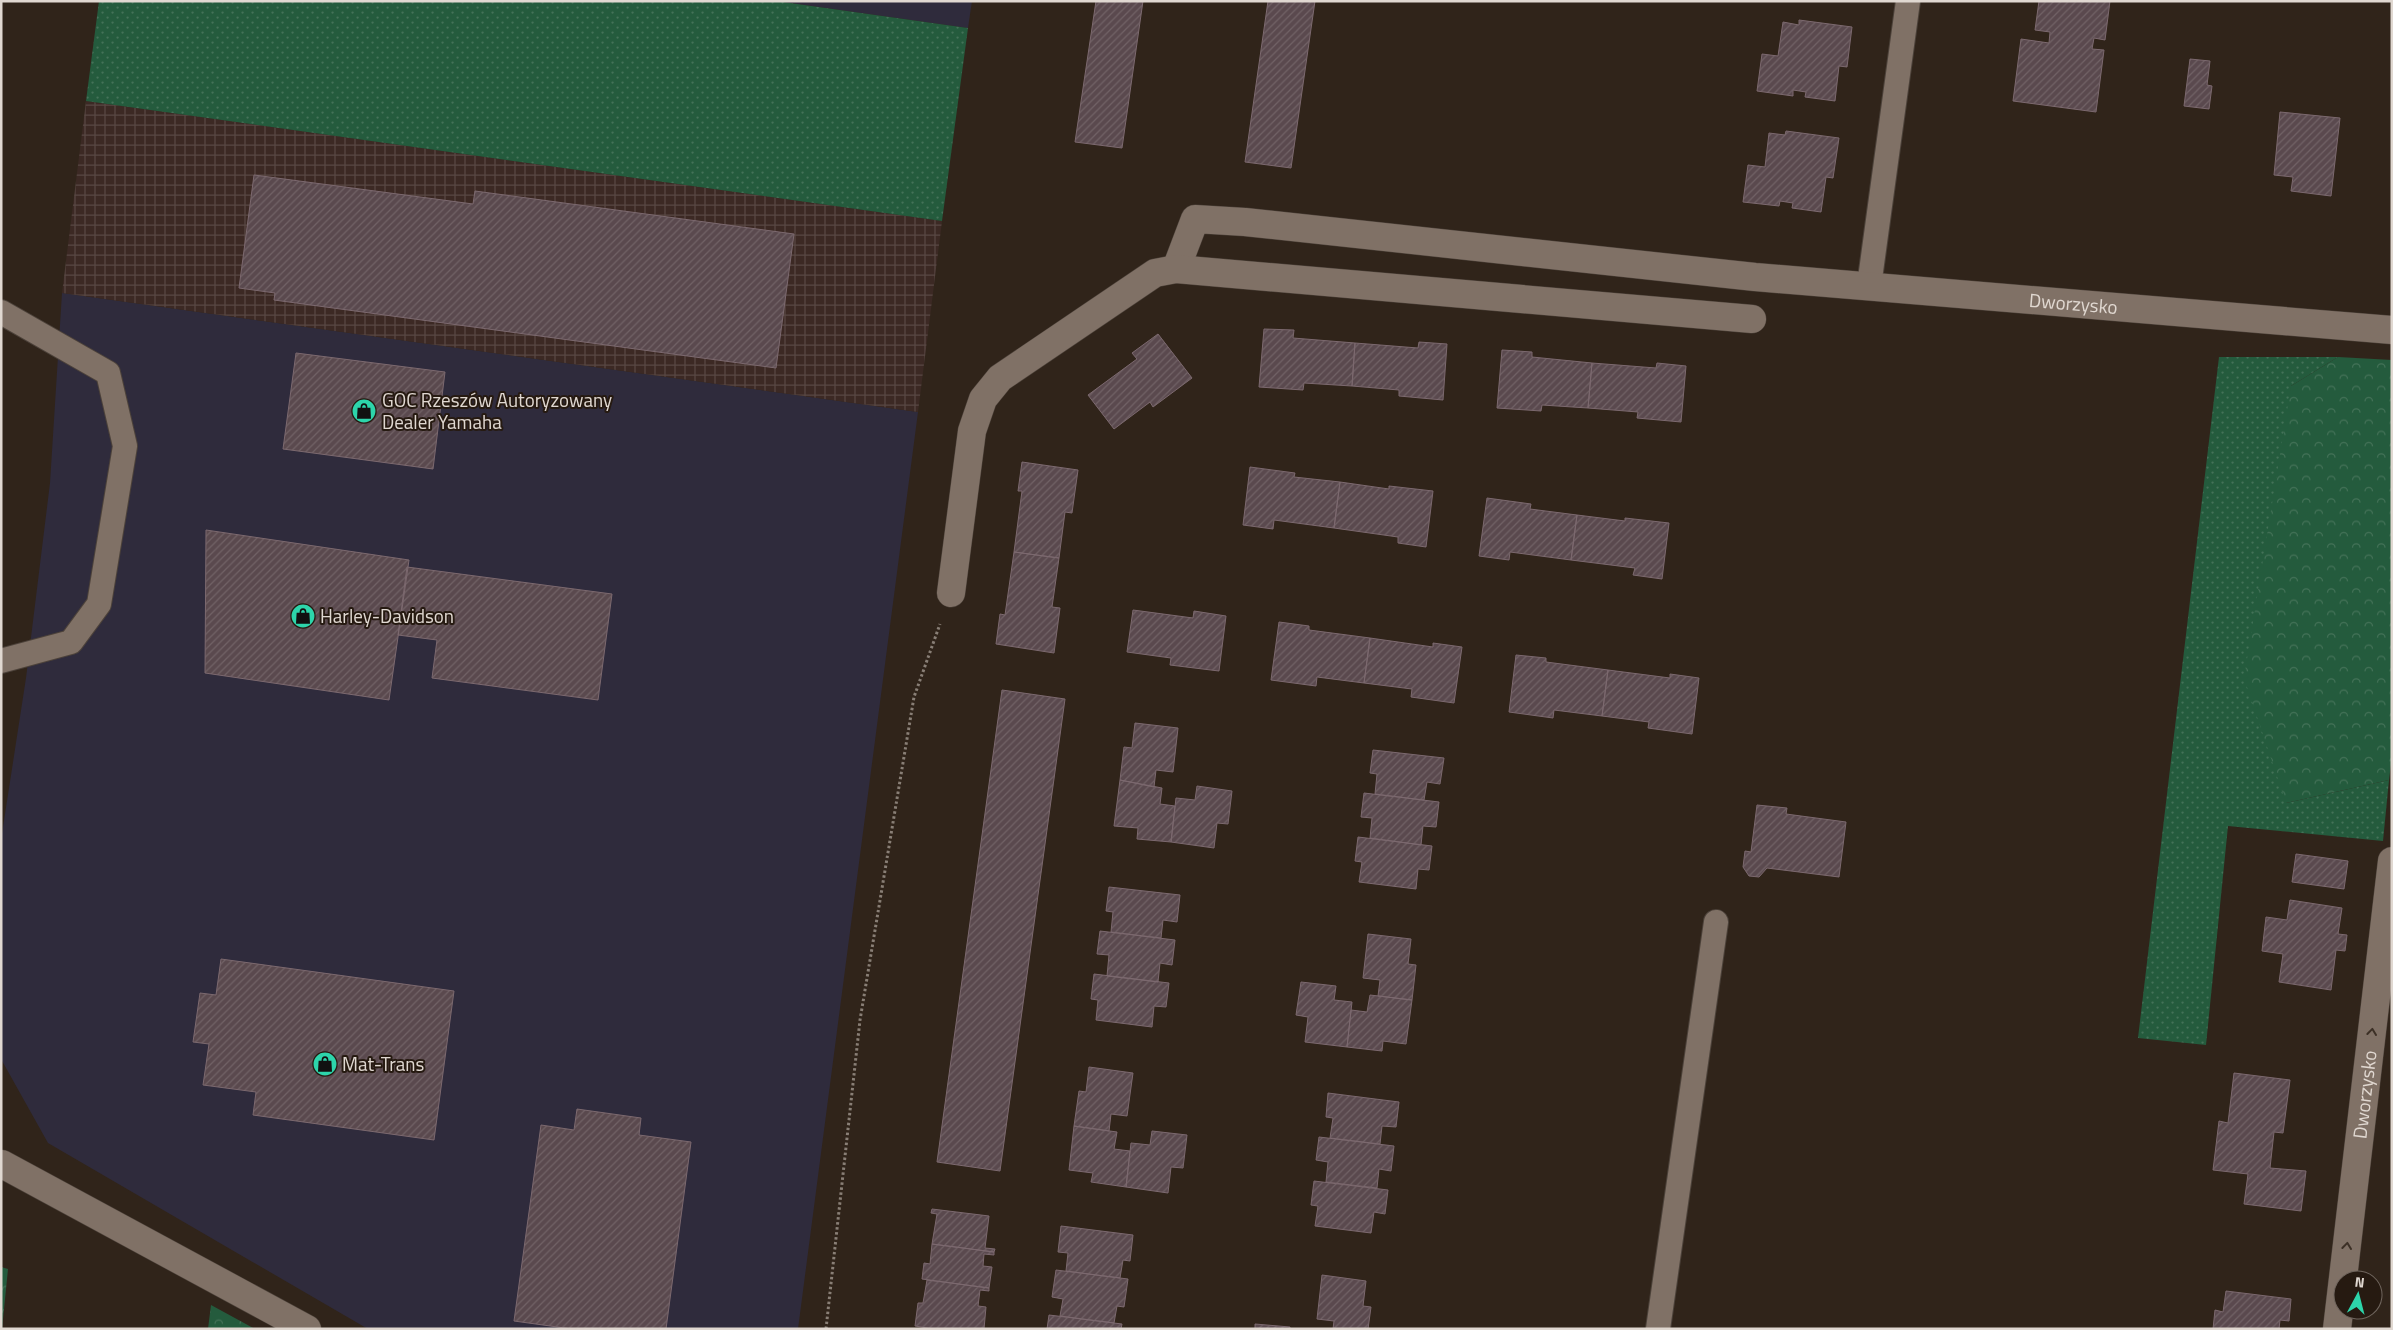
<svg xmlns="http://www.w3.org/2000/svg" width="2393" height="1330" font-family="'Titillium Web',sans-serif">
<style>
.commercial{fill:#2f2b3c}
.industrial{fill:url(#industrial-grid)}
.grass{fill:url(#grass-dots)}
.forest{fill:url(#forest-crowns)}
.building{fill:url(#building-hatch);stroke:#7c696f}
.lines{fill:none;stroke-linecap:round;stroke-linejoin:round}
.service-casing{stroke:#4c423a;stroke-width:26}
.minor-casing{stroke:#4c423a;stroke-width:29}
.path{stroke:#897f76;stroke-width:3;stroke-dasharray:2.5 2.5;stroke-linecap:butt}
.service{stroke:#807166;stroke-width:24}
.minor{stroke:#807166;stroke-width:28}
.oneway{stroke:#3c3026}
.labels{text-anchor:middle;stroke-width:4;stroke-linejoin:round;paint-order:stroke}
.street-label{font-size:19px;fill:#e0d8d1;stroke:#261a11}
.poi-label{font-size:19px;fill:#e0d8d1;stroke:#261a11;text-anchor:start}
</style>
<defs>
<pattern id="industrial-grid" width="8" height="8" patternUnits="userSpaceOnUse" patternTransform="scale(1.25)"><rect width="8" height="8" fill="#3c2924"/><path d="M0 4h8M4 0v8" fill="none" stroke="#584743"/></pattern>
<pattern id="grass-dots" width="8" height="8" patternUnits="userSpaceOnUse" patternTransform="scale(1.25)"><rect width="8" height="8" fill="#245b3d"/><path d="M2 2h.1M6 6h.1" fill="none" stroke="#447258" stroke-width="1.8" stroke-linecap="round"/></pattern>
<pattern id="forest-crowns" width="20" height="18" patternUnits="userSpaceOnUse" patternTransform="scale(1.25)"><rect width="20" height="18" fill="#245b3d"/><path d="M2 6a3 3 0 1 1 6 0M12 15a3 3 0 1 1 6 0" fill="none" stroke="#447258"/></pattern>
<pattern id="building-hatch" width="6" height="6" patternUnits="userSpaceOnUse" patternTransform="scale(1.25)"><rect width="6" height="6" fill="#5a494e"/><path d="M-1 1l2-2M0 6l6-6M5 7l2-2" fill="none" stroke="#716266"/></pattern>
</defs>
<rect width="100%" height="100%" fill="#30241a"/>
<path class="commercial" d="M776 1H972L968 28Z
M62 293 918 412 798 1329H368L48 1143 1 1059V840L26 678 50 483Z"/>
<path class="industrial" d="M86 101 942 221 918 412 62 293Z"/>
<path class="grass" d="M99 1H776L968 28 942 221 86 101Z
M2219 357H2338L2291 386 2286 803 2389 780 2383 841 2228 826 2206 1045 2138 1038Z"/>
<path class="forest" d="M2338 357 2392 360V756L2389 780 2286 803 2244 678 2291 386Z
M1 1267 8 1269 2 1329H1Z
M211 1305 255 1329H208Z"/>
<path class="building" d="M1096 1H1143L1122 148 1075 142Z
M1268 1H1315L1291 168 1245 162Z
M2039 1H2110L2105 40 2094 38 2092 49 2104 50 2096 112 2013 101 2021 39 2049 43 2050 32 2035 30Z
M1799 20 1852 27 1847 67 1839 66 1835 101 1805 97 1806 92 1793 90V96L1757 91 1762 54 1778 56 1783 22 1799 25Z
M2190 59 2210 61 2207 85 2212 86 2209 109 2184 106Z
M2280 112 2340 118 2331 196 2291 191 2293 177 2274 175Z
M1786 131 1839 138 1833 178 1826 177 1821 212 1792 208 1793 203 1780 201 1779 206 1743 202 1748 165 1765 167 1769 133 1785 135Z
M254 175 473 204 475 191 794 234 776 368 274 300 275 293 239 288Z
M1264 329 1294 330 1293 338 1355 343 1352 386 1304 383 1303 390 1259 387Z
M1158 334 1192 378 1153 407 1150 402 1114 429 1088 395 1137 359 1132 353Z
M1419 342 1447 344 1443 400 1399 396V390L1352 386 1355 343 1418 348Z
M1502 350 1532 352V357L1592 363 1588 408 1542 405 1541 411 1497 408Z
M296 353 445 372 433 469 283 449Z
M1592 363 1656 368 1657 363 1686 366 1681 422 1637 418 1638 412 1588 408Z
M1022 462 1078 470 1072 513 1065 512 1059 558 1014 552 1022 491H1018Z
M1250 467 1295 473 1294 477 1340 482 1334 528 1274 520 1273 529 1243 525Z
M1340 482 1389 489V486L1433 491 1426 547 1398 543V537L1334 528Z
M1487 498 1531 504 1530 509 1577 515 1571 560 1510 552 1509 560 1479 556Z
M1577 515 1625 521V518L1669 523 1662 579 1633 575 1635 568 1571 560Z
M206 530 409 560 389 700 205 673Z
M1014 552 1059 558 1052 607 1060 608 1054 653 996 644 1000 614 1005 615Z
M407 567 612 594 598 700 432 678 437 640 398 635Z
M1133 610 1193 618 1194 611 1226 616 1219 671 1170 665 1171 658 1127 652Z
M1279 622 1309 626V630L1370 638 1364 683 1317 677 1316 686 1271 680Z
M1370 638 1433 647V643L1462 647 1454 703 1411 697 1412 689 1364 683Z
M1516 655 1546 658V662L1608 670 1602 716 1554 710 1553 718 1509 712Z
M1608 670 1670 678V674L1699 678 1692 734 1648 728 1649 722 1602 716Z
M1002 690 1065 699 1000 1171 937 1162Z
M1135 723 1178 728 1173 772 1156 770 1154 787 1120 780 1124 747 1132 748Z
M1373 750 1444 758 1440 784 1427 782 1424 800 1375 794 1377 774 1370 773Z
M1120 780 1162 788 1160 804 1175 806 1171 842 1137 839 1138 828 1114 826Z
M1197 786 1232 791 1228 824 1217 823 1214 848 1171 842 1176 798 1195 800Z
M1364 793 1439 802 1436 827 1423 826 1421 845 1370 838 1372 818 1361 817Z
M1757 805 1787 808 1786 814 1846 822 1839 877 1767 868 1759 877 1749 876 1743 867 1745 851 1751 852Z
M1358 837 1432 846 1429 870 1418 869 1416 889 1359 882 1362 862 1355 861Z
M2296 854 2348 861 2344 889 2292 882Z
M1109 887 1180 895 1177 922 1163 920 1161 938 1111 932 1113 912 1106 911Z
M2290 900 2342 908 2338 934 2347 935 2345 951 2336 950 2331 990 2279 982 2283 954 2262 951 2266 917 2287 920Z
M1100 931 1175 940 1172 965 1160 963 1158 982 1107 976 1109 955 1097 954Z
M1368 934 1411 939 1408 964 1416 965 1412 1000 1378 996 1380 980 1363 978Z
M221 959 454 991 434 1140 253 1115 256 1092 203 1085 209 1044 193 1042 200 993 216 995Z
M1094 974 1169 983 1166 1007 1154 1006 1152 1027 1096 1020 1098 1000 1091 999Z
M1301 982 1336 986 1334 1000 1352 1002 1347 1047 1305 1042 1308 1017 1296 1015Z
M1370 995 1412 1000 1406 1044 1383 1041 1382 1051 1347 1047 1351 1010 1367 1012Z
M1089 1067 1133 1073 1127 1116 1111 1114 1109 1131 1074 1126 1079 1091 1086 1092Z
M2234 1073 2290 1080 2283 1133 2274 1132 2270 1168 2306 1171 2301 1211 2244 1204 2248 1174 2213 1170 2219 1121 2228 1123Z
M1328 1093 1399 1102 1396 1127 1382 1126 1380 1144 1330 1138 1333 1118 1326 1117Z
M577 1109 641 1118 639 1135 691 1142 666 1329H572L514 1321 541 1125 574 1130Z
M1074 1126 1117 1132 1114 1149 1130 1151 1126 1187 1091 1182 1093 1173 1069 1170Z
M1152 1131 1187 1135 1183 1168 1171 1167 1168 1193 1126 1187 1131 1143 1150 1145Z
M1319 1137 1394 1146 1391 1171 1379 1169 1377 1188 1326 1182 1328 1162 1316 1160Z
M1314 1181 1388 1190 1385 1214 1374 1212 1371 1233 1315 1226 1318 1206 1311 1205Z
M932 1209 989 1216 985 1248 995 1249 994 1252 932 1244 937 1214 931 1213Z
M1061 1226 1133 1235 1130 1261 1123 1260 1120 1278 1066 1271 1068 1253 1058 1252Z
M932 1244 994 1252V1255L984 1254 983 1266 992 1267 989 1288 922 1279 924 1263 930 1264Z
M1056 1270 1128 1279 1124 1307 1117 1306 1114 1323 1060 1316 1063 1299 1052 1297Z
M1322 1275 1366 1281 1363 1306 1371 1307 1368 1329H1333L1334 1321 1317 1319Z
M927 1280 989 1288V1291L980 1290 978 1306 986 1307 984 1329H933L915 1326 918 1303H923Z
M2226 1291 2291 1299 2289 1321 2280 1320 2279 1329H2213L2215 1310 2223 1312Z
M1049 1315 1122 1324 1121 1329H1047Z
M1255 1324 1290 1327V1329H1255Z"/>
<g class="lines">
<defs>
<path id="service" d="M1869 286 1908 1
M1 312 108 373 125 446 99 604 71 642 1 661
M1658 1329 1716 922"/>
<g id="minor">
<path id="s1" d="M1176 269 1195 219 1245 222 1755 277 2392 330"/>
<path d="M951 593 972 431 983 399 1000 378 1155 273 1176 269 1752 319"/>
<path d="M2 1164 307 1329"/>
<path id="s2" d="M2337 1329 2392 861"/>
</g>
</defs>
<use href="#service" class="service-casing"/>
<use href="#minor" class="minor-casing"/>
<path class="path" d="M826 1329 860 1020 914 697 940 624"/>
<use href="#service" class="service"/>
<use href="#minor" class="minor"/>
</g>
<defs><path id="oneway-chevron" d="M-2-3.5L2.5 0L-2 3.5" fill="none" stroke-width="1.6" stroke-linecap="round" stroke-linejoin="round" transform="scale(1.25)"/></defs>
<g class="oneway">
<use href="#oneway-chevron" transform="translate(2372 1032) rotate(-83)"/>
<use href="#oneway-chevron" transform="translate(2347 1246) rotate(-83)"/>
</g>
<defs>
<symbol id="shop-disc" viewBox="-11 -11 22 22"><circle r="9.5" fill="#2dd5ab" stroke="#261a11"/><path d="M-5-2.5h2.3a2.7 3.5 0 0 1 5.4 0H5L5.5 6h-11ZM-1.5-2.5h3a1.5 2.3 0 0 0-3 0Z" fill="#111"/></symbol>
</defs>
<g fill-rule="evenodd">
<use href="#shop-disc" x="350" y="397" width="28" height="28"/>
<use href="#shop-disc" x="289" y="602" width="28" height="28"/>
<use href="#shop-disc" x="311" y="1050" width="28" height="28"/>
</g>
<g class="labels">
<g class="street-label">
<text dy="7" stroke="none"><textPath href="#s1" startOffset="936">Dworzysko</textPath></text>
<text dy="7" stroke="none"><textPath href="#s2" startOffset="236">Dworzysko</textPath></text>
</g>
<g class="poi-label">
<text x="382" y="407">GOC Rzeszów Autoryzowany<tspan x="382" dy="22">Dealer Yamaha</tspan></text>
<text x="320" y="623">Harley-Davidson</text>
<text x="342" y="1071">Mat-Trans</text>
</g>
</g>
<rect width="2393" height="1330" fill="none" stroke="#e0d8d1" stroke-width="5"/>
<g transform="translate(2358 1295) rotate(7)"><circle r="24" fill="#261a11" stroke="#70665e"/>
<path d="M0-4L9 19L0 12L-9 19Z" fill="#2dd5ab"/>
<text y="-8" font-size="14" font-weight="bold" text-anchor="middle" fill="#e0d8d1">N</text>
</g>
</svg>
